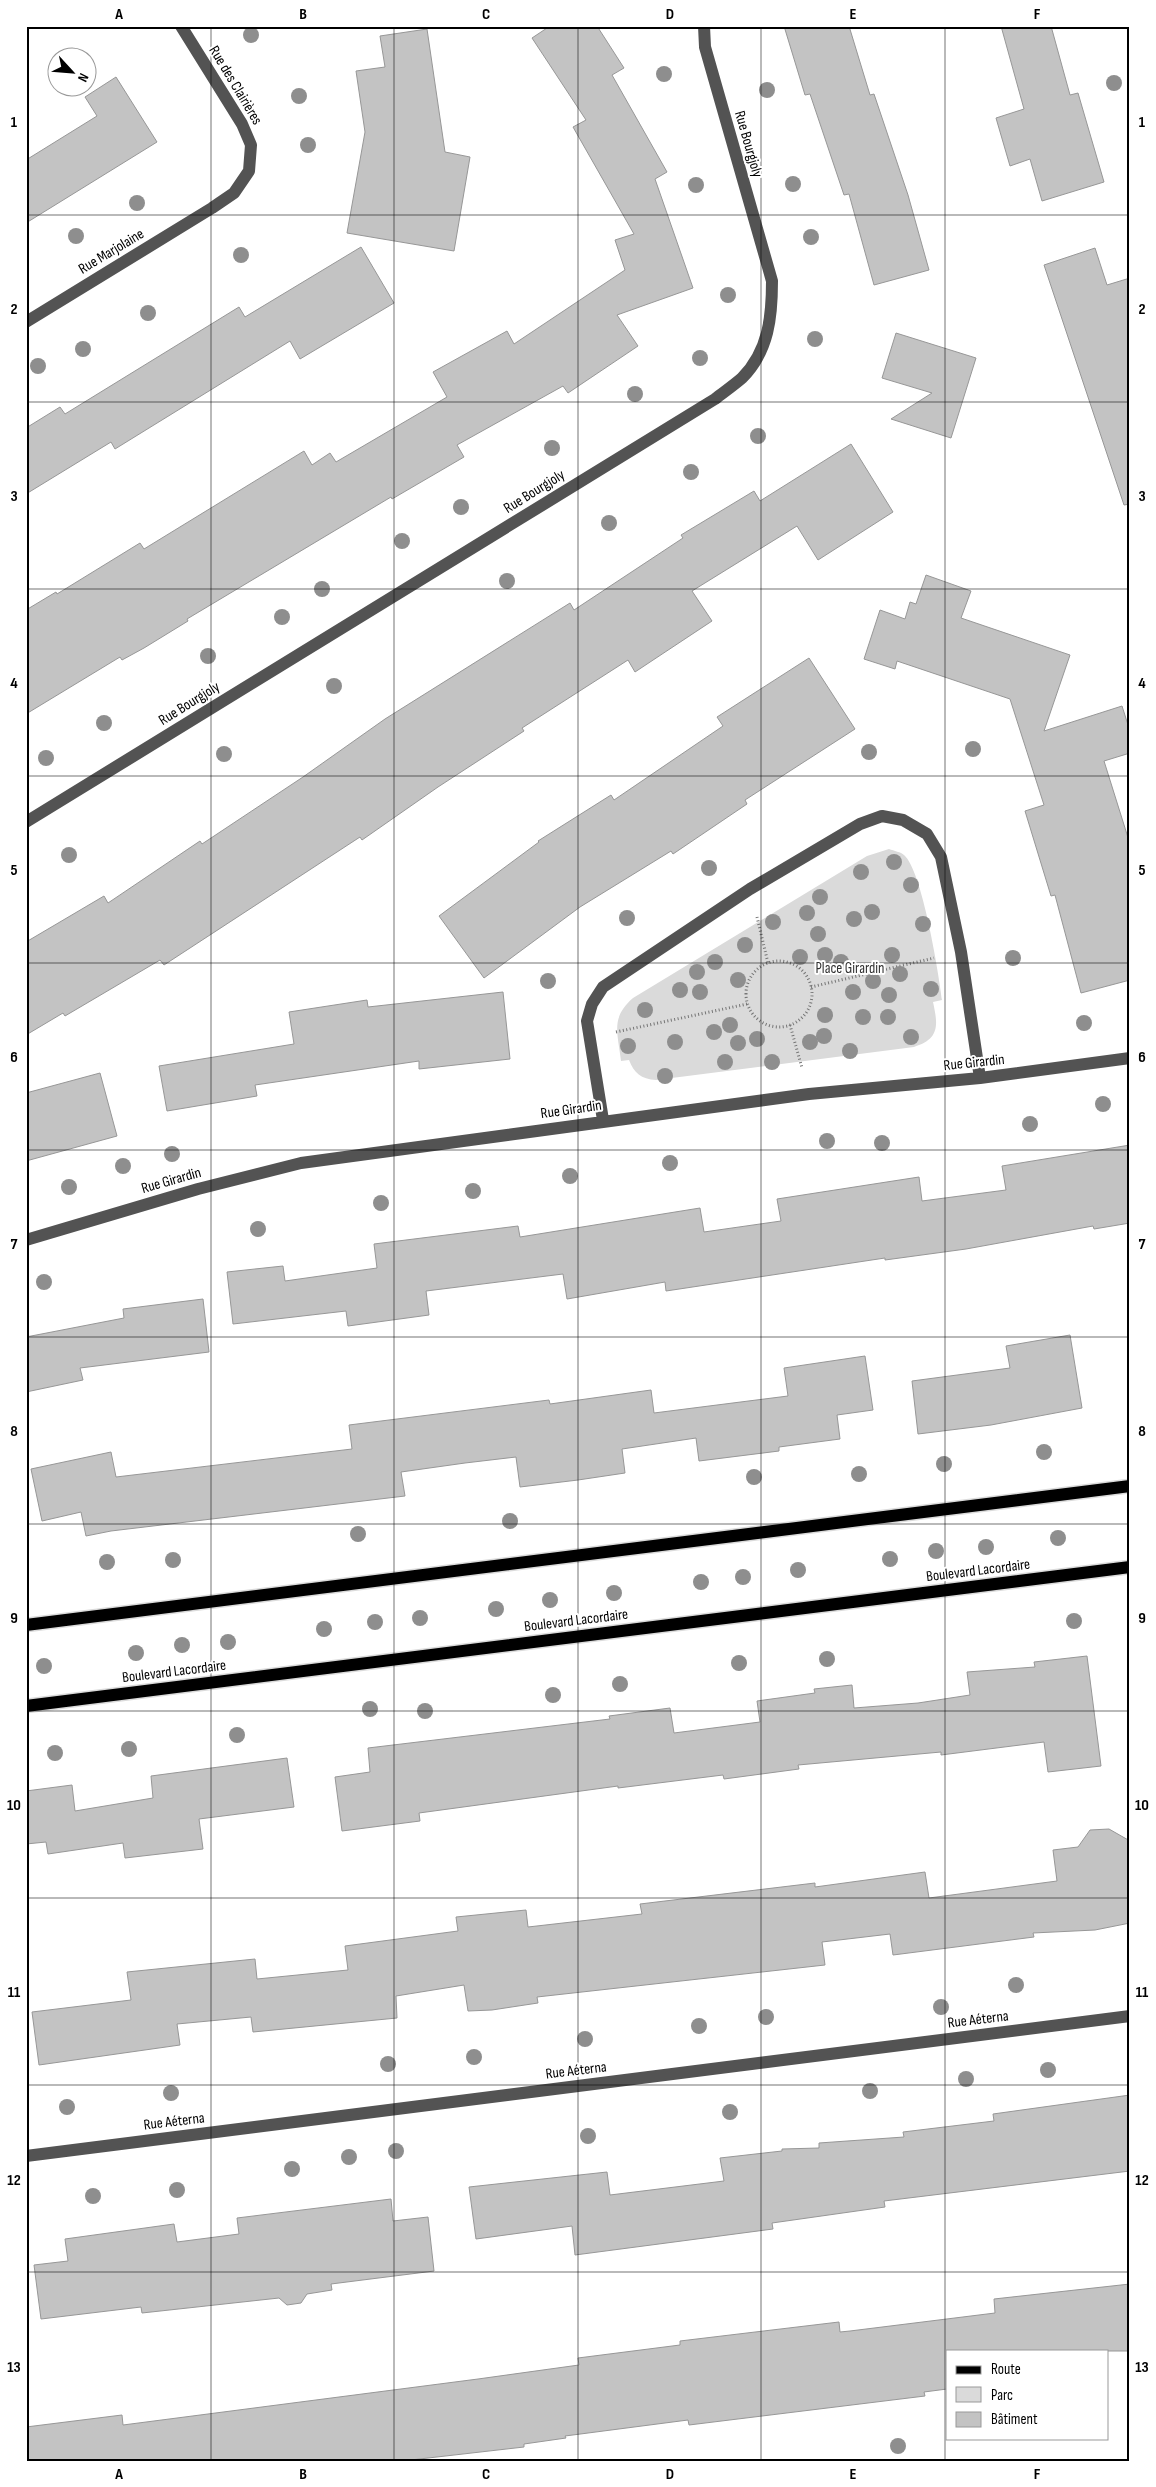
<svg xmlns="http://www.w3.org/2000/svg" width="1156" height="2487" font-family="'Sofia Sans Condensed',sans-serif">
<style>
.green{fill:#dadada}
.building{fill:#c3c3c3;stroke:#979797}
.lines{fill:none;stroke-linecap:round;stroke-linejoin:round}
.major-casing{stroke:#dbdbdb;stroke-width:15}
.path{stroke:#757575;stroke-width:3;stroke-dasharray:1 2.5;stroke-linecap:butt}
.minor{stroke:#535353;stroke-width:12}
.major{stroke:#000;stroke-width:12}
.tree{fill:#8e8e8e}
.grid{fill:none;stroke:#000;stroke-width:1;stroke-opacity:0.55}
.labels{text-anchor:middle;stroke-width:4;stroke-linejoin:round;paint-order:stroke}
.street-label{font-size:15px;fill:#000;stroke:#fff}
.park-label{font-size:15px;fill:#313131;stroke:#fff}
.neatline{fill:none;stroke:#000;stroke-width:2}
.grid-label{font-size:16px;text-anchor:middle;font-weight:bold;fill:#000}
</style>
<rect width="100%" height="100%" fill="#fff"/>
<path class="green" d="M889 849C894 851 901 852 904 855 922 870 939 974 942 1000L933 1002C938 1025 940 1039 914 1047L656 1080C641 1079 634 1073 629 1060L621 1061C618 1033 610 1018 633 998L867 856Z"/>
<path class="building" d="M550 26H597L624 68 612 75 667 172 655 179 693 288 617 315 638 346 568 393 563 386 457 445 464 457 392 499 391 497 187 619 188 621 144 648 122 660 120 657 26 714V610L56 592 57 594 140 543 144 549 304 451 312 465 330 453 336 462 447 397 433 372 507 331 514 344 625 270 615 240 634 234 573 127 586 120 532 38Z
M784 26H849L870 95 874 94 908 195 929 270 874 285 849 194 844 195 810 94 805 95Z
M1001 26H1051L1070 95 1078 93 1104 182 1042 201 1030 159 1010 166 996 118 1024 109Z
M427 29 445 152 470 157 454 251 347 233 365 132 356 71 385 67 380 36Z
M116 77 157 142 26 223V160L97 116 85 97Z
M361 247 394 303 300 359 290 341 115 449 111 442 26 494V428L60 407 65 414 239 307 245 317Z
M1095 248 1107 285 1130 278V504L1124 505 1044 265Z
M896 333 976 358 951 438 891 419 932 393 882 378Z
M851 444 893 512 818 560 797 526 692 591 712 621 635 672 628 660 522 728 524 731 438 787 362 840 360 837 164 965 160 960 65 1016 63 1013 26 1035V942L104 896 108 903 200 841 202 844 303 777 385 719 570 603 574 610 683 538 681 535 754 491 760 501Z
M926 575 971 591 961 618 1070 655 1044 731 1122 706 1130 731V753L1104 761 1130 844V980L1081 993 1055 895 1051 896 1025 811 1044 805 1010 699 897 661 895 669 864 659 880 610 905 619 910 602 916 604Z
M809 658 855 729 745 800 747 804 673 854 671 851 580 907 484 978 439 916 539 842 538 841 611 795 614 800 723 726 717 717Z
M503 992 510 1059 419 1069V1061L255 1085 257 1096 167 1111 159 1066 294 1044 289 1012 367 1000 368 1007Z
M100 1073 117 1136 26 1161V1093Z
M1130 1145V1223L1094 1229 1093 1226 966 1249 885 1260V1258L666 1291 665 1282 567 1299 563 1274 426 1291 429 1315 348 1326 346 1311 233 1324 227 1272 283 1266 285 1281 377 1268 374 1244 518 1226 520 1237 700 1208 704 1232 781 1221 777 1199 919 1177 922 1201 1006 1190 1002 1166Z
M203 1299 209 1352 80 1368 83 1380 26 1392V1337L124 1318 123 1309Z
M1070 1335 1082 1408 991 1425 918 1434 912 1381 1010 1368 1006 1346Z
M865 1356 873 1410 837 1415 840 1439 779 1447V1451L699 1461 696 1438 622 1449 625 1473 578 1480 520 1487 516 1457 465 1463 401 1472 405 1496 111 1531 86 1536 81 1512 42 1521 31 1469 111 1452 116 1477 352 1449 349 1425 549 1400 550 1404 651 1390 654 1413 788 1396 784 1368Z
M1087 1656 1101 1766 1048 1772 1044 1742 941 1755V1752L798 1765 799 1769 724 1779 723 1775 618 1788V1786L419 1813 420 1821 342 1831 335 1777 370 1772 368 1748 610 1719 609 1716 670 1708 674 1733 760 1722 757 1701 815 1693 814 1689 852 1685 854 1708 918 1703 970 1695 967 1672 1035 1667 1034 1662Z
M287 1758 294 1807 199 1819 203 1849 125 1858 123 1843 48 1854 46 1842 26 1844V1791L72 1785 75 1811 153 1798 151 1776Z
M1109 1829 1130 1841V1923L1095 1930 1033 1933 1034 1937 893 1955 890 1934 822 1942 825 1965 537 1997 538 2003 492 2010 468 2011 464 1985 396 1996 397 2018 253 2032 251 2017 177 2024 180 2045 39 2065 32 2012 131 2000 127 1972 255 1959 257 1979 348 1970 345 1946 458 1931 456 1917 526 1910 528 1927 642 1914 640 1904 815 1883V1887L925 1872 929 1898 1057 1881 1053 1850 1078 1847 1090 1830Z
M1130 2095V2171L884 2201 885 2207 772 2223 773 2229 575 2255 572 2226 476 2239 469 2187 607 2172 610 2195 724 2181 720 2158 782 2151V2149L819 2148V2143L904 2137 903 2132 994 2121 993 2114Z
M391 2199 393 2221 428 2217 434 2271 331 2284 332 2290 307 2294 301 2303 287 2305 279 2298 142 2313 141 2307 41 2319 34 2265 68 2261 65 2239 174 2224 177 2242 239 2234 237 2218Z
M1130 2284V2351H947V2389L924 2392 925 2396 689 2425 688 2420 565 2436 566 2438 524 2444V2447L402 2461H26V2427L122 2415 123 2425 478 2379 579 2365 578 2358 680 2345V2341L839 2322 840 2332 850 2331 995 2313 994 2299Z"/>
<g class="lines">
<defs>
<path id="major" d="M26 1625 1130 1486
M26 1706 1130 1567"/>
</defs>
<use href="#major" class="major-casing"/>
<path class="path" d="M757 917 768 963
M746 994a33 33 0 1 1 66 0a33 33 0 1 1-66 0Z
M811 987 934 958
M790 1025 802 1068
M616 1032 747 1004"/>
<path class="minor" d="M26 322 212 208 234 193 249 171 251 145 242 124 181 26
M26 822 715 399C724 392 734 385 742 378 769 351 772 316 772 281L705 47 704 26
M603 1120 587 1021 592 1004 603 987 750 889 860 824 882 816 903 820 927 834 941 857 961 952 980 1078
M26 1240 198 1189 301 1163 809 1094 980 1078 1130 1058
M26 2156 1130 2016"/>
<use href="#major" class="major"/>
</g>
<g class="tree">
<circle cx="251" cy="35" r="8"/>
<circle cx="664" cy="74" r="8"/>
<circle cx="1114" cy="83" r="8"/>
<circle cx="767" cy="90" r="8"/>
<circle cx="299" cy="96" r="8"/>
<circle cx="308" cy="145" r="8"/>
<circle cx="793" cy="184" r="8"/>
<circle cx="696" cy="185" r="8"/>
<circle cx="137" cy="203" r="8"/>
<circle cx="76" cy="236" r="8"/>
<circle cx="811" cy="237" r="8"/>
<circle cx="241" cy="255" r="8"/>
<circle cx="728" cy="295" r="8"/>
<circle cx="148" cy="313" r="8"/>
<circle cx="815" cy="339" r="8"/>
<circle cx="83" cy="349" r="8"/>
<circle cx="700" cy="358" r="8"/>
<circle cx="38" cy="366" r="8"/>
<circle cx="635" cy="394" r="8"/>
<circle cx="758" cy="436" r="8"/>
<circle cx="552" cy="448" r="8"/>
<circle cx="691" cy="472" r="8"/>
<circle cx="461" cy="507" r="8"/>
<circle cx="609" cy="523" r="8"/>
<circle cx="402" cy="541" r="8"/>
<circle cx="507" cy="581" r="8"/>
<circle cx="322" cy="589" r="8"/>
<circle cx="282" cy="617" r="8"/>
<circle cx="208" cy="656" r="8"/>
<circle cx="334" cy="686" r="8"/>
<circle cx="104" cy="723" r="8"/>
<circle cx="973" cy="749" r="8"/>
<circle cx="869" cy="752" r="8"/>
<circle cx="224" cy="754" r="8"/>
<circle cx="46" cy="758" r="8"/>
<circle cx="69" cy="855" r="8"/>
<circle cx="894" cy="862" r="8"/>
<circle cx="709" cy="868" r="8"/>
<circle cx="861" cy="872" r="8"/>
<circle cx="911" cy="885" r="8"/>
<circle cx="820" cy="897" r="8"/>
<circle cx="872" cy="912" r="8"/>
<circle cx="807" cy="913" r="8"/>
<circle cx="627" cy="918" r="8"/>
<circle cx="854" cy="919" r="8"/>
<circle cx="773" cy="922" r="8"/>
<circle cx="923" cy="924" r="8"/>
<circle cx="818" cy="934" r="8"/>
<circle cx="745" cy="945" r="8"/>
<circle cx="825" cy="955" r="8"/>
<circle cx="892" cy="955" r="8"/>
<circle cx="800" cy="957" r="8"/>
<circle cx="1013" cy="958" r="8"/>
<circle cx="715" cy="962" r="8"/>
<circle cx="841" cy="962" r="8"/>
<circle cx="697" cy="972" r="8"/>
<circle cx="900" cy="974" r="8"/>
<circle cx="738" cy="980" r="8"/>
<circle cx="548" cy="981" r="8"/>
<circle cx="873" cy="981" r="8"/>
<circle cx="931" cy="989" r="8"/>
<circle cx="680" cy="990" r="8"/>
<circle cx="700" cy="992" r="8"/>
<circle cx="853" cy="992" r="8"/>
<circle cx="889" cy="995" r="8"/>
<circle cx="645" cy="1010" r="8"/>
<circle cx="825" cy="1015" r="8"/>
<circle cx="863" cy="1017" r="8"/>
<circle cx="888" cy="1017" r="8"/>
<circle cx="1084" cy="1023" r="8"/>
<circle cx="730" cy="1025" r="8"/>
<circle cx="714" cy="1032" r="8"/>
<circle cx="824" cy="1036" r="8"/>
<circle cx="911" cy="1037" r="8"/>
<circle cx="757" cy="1039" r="8"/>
<circle cx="675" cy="1042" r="8"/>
<circle cx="810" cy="1042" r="8"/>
<circle cx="738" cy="1043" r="8"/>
<circle cx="628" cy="1046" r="8"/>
<circle cx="850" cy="1051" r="8"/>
<circle cx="725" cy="1062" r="8"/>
<circle cx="772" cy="1062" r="8"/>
<circle cx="665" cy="1076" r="8"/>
<circle cx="1103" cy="1104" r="8"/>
<circle cx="1030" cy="1124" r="8"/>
<circle cx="827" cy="1141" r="8"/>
<circle cx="882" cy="1143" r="8"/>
<circle cx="172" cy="1154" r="8"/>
<circle cx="670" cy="1163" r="8"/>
<circle cx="123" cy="1166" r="8"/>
<circle cx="570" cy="1176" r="8"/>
<circle cx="69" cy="1187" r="8"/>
<circle cx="473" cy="1191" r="8"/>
<circle cx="381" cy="1203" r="8"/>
<circle cx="258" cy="1229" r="8"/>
<circle cx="44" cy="1282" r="8"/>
<circle cx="1044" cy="1452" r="8"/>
<circle cx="944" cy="1464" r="8"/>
<circle cx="859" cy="1474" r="8"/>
<circle cx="754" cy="1477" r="8"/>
<circle cx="510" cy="1521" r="8"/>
<circle cx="358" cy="1534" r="8"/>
<circle cx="1058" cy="1538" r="8"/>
<circle cx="986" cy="1547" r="8"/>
<circle cx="936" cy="1551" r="8"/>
<circle cx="890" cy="1559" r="8"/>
<circle cx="173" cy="1560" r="8"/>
<circle cx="107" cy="1562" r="8"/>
<circle cx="798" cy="1570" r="8"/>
<circle cx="743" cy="1577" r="8"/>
<circle cx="701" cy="1582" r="8"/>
<circle cx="614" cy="1593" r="8"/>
<circle cx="550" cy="1600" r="8"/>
<circle cx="496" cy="1609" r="8"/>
<circle cx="420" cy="1618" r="8"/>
<circle cx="1074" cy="1621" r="8"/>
<circle cx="375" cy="1622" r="8"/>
<circle cx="324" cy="1629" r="8"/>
<circle cx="228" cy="1642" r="8"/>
<circle cx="182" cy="1645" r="8"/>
<circle cx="136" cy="1653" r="8"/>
<circle cx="827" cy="1659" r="8"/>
<circle cx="739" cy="1663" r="8"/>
<circle cx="44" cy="1666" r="8"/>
<circle cx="620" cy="1684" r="8"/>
<circle cx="553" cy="1695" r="8"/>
<circle cx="370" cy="1709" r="8"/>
<circle cx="425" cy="1711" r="8"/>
<circle cx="237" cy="1735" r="8"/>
<circle cx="129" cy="1749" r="8"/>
<circle cx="55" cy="1753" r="8"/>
<circle cx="1016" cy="1985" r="8"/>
<circle cx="941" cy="2007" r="8"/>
<circle cx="766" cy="2017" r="8"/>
<circle cx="699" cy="2026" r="8"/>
<circle cx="585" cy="2039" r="8"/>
<circle cx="474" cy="2057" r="8"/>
<circle cx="388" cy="2064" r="8"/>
<circle cx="1048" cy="2070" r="8"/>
<circle cx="966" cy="2079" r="8"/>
<circle cx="870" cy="2091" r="8"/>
<circle cx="171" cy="2093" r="8"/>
<circle cx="67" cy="2107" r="8"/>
<circle cx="730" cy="2112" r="8"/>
<circle cx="588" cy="2136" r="8"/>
<circle cx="396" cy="2151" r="8"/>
<circle cx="349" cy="2157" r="8"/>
<circle cx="292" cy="2169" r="8"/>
<circle cx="177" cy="2190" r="8"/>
<circle cx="93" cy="2196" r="8"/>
<circle cx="898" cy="2446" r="8"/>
</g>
<path class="grid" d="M211 26V2461M394 26V2461M578 26V2461M761 26V2461M945 26V2461M26 215H1130M26 402H1130M26 589H1130M26 776H1130M26 963H1130M26 1150H1130M26 1337H1130M26 1524H1130M26 1711H1130M26 1898H1130M26 2085H1130M26 2272H1130"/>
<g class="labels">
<g class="street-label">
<text transform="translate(236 85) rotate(59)" y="5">Rue des Clairières</text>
<text transform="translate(749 144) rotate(74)" y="5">Rue Bourgjoly</text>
<text transform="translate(111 251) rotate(-31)" y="5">Rue Marjolaine</text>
<text transform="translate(534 491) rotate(-32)" y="5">Rue Bourgjoly</text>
<text transform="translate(189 703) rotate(-32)" y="5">Rue Bourgjoly</text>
<text transform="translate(974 1062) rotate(-6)" y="5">Rue Girardin</text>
<text transform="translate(571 1109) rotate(-8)" y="5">Rue Girardin</text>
<text transform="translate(171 1180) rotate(-16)" y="5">Rue Girardin</text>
<text transform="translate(978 1570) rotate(-7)" y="5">Boulevard Lacordaire</text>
<text transform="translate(576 1620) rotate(-7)" y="5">Boulevard Lacordaire</text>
<text transform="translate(174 1671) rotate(-7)" y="5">Boulevard Lacordaire</text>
<text transform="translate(978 2019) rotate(-7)" y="5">Rue Aéterna</text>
<text transform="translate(576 2070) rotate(-7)" y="5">Rue Aéterna</text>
<text transform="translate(174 2121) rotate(-7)" y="5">Rue Aéterna</text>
</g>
<g class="park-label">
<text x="850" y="973">Place Girardin</text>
</g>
</g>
<rect width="1156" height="2487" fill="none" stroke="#ffffff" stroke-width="55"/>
<rect x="946" y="2350" width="162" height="90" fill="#ffffff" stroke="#999999"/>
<rect x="956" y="2366" width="25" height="8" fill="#000000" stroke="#999999"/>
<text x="991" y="2374" font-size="15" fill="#000000">Route</text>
<rect x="956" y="2387" width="25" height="15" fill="#dadada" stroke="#999999"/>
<text x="991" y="2400" font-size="15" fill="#000000">Parc</text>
<rect x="956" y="2412" width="25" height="15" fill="#c3c3c3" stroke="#999999"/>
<text x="991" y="2424" font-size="15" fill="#000000">Bâtiment</text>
<g transform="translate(72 72) rotate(116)"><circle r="24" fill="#ffffff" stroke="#999999"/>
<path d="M0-4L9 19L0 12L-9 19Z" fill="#000000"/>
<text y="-8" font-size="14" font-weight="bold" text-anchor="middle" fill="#000000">N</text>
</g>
<rect x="28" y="28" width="1100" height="2432" class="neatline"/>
<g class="grid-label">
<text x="119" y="19">A</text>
<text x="303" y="19">B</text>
<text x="486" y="19">C</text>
<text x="670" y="19">D</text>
<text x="853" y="19">E</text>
<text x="1037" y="19">F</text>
<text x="14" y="127">1</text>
<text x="1142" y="127">1</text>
<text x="14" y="314">2</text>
<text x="1142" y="314">2</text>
<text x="14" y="501">3</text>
<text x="1142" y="501">3</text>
<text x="14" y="688">4</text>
<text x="1142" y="688">4</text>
<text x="14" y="875">5</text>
<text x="1142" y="875">5</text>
<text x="14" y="1062">6</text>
<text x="1142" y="1062">6</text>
<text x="14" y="1249">7</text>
<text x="1142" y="1249">7</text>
<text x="14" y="1436">8</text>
<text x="1142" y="1436">8</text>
<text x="14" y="1623">9</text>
<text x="1142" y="1623">9</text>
<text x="14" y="1810">10</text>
<text x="1142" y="1810">10</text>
<text x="14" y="1997">11</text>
<text x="1142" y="1997">11</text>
<text x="14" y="2185">12</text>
<text x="1142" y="2185">12</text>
<text x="14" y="2372">13</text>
<text x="1142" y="2372">13</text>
<text x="119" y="2479">A</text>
<text x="303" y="2479">B</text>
<text x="486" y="2479">C</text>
<text x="670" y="2479">D</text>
<text x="853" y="2479">E</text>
<text x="1037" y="2479">F</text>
</g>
</svg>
